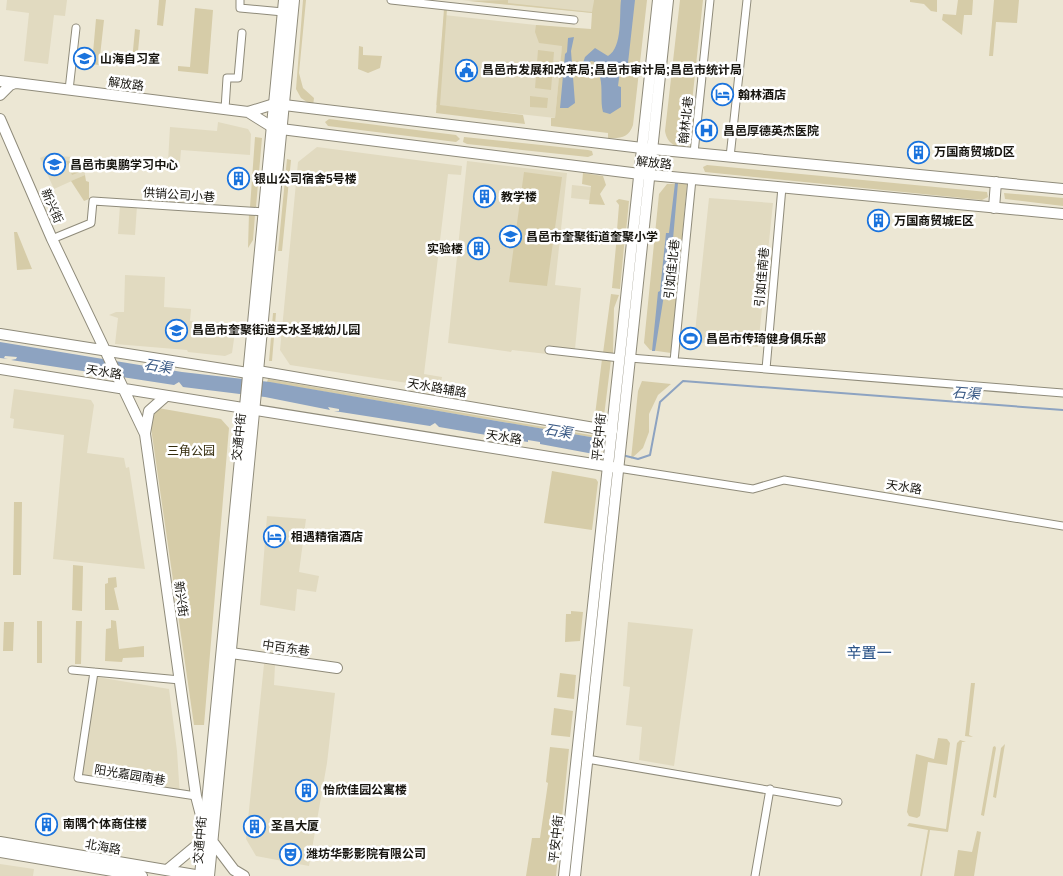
<svg xmlns="http://www.w3.org/2000/svg" width="1063" height="876" font-family="Helvetica,'Noto Sans SC',sans-serif">
<style>
.built{fill:#e1dac0}
.green{fill:#d6cca8}
.water{fill:#8da3c1}
.lines{fill:none;stroke-linecap:round;stroke-linejoin:round}
.stream{stroke:#8da3c1;stroke-width:2}
.street-casing{stroke:#8f8b7a;stroke-width:9}
.secondary-casing{stroke:#8f8b7a;stroke-width:12}
.primary-casing{stroke:#8f8b7a;stroke-width:12}
.street{stroke:#fff;stroke-width:7}
.secondary{stroke:#fff;stroke-width:10}
.primary{stroke:#fff;stroke-width:10}
.labels{text-anchor:middle;stroke-width:5;stroke-linejoin:round;paint-order:stroke}
.poi-label{font-size:12px;font-weight:bold;fill:#17150f;stroke:#fff;text-anchor:start}
.street-label{font-size:12px;fill:#17150f;stroke:#fff}
.park-label{font-size:12px;fill:#322a0a;stroke:#fff}
.water-label{font-size:14px;font-style:italic;fill:#385884;stroke:#fff}
.quarter-label{font-size:15px;fill:#275085;stroke:#fff}
</style>
<rect width="100%" height="100%" fill="#ece7d4"/>
<path class="built" d="M7 0H67L65 16 54 15 48 64 24 61 29 13 6 10Z
M462 0H594L593 13Z
M444 15 564 28 555 118 436 105Z
M218 122 248 129 251 134 250 155 181 150 180 162H168L170 127 217 131Z
M317 147 462 166 461 175 448 174 424 374 442 377 440 388 290 365 280 350 298 162Z
M52 153 58 156 86 158 85 175 54 189 40 158Z
M467 161 567 173 555 285 581 288 575 349 548 347 547 354 512 350 511 352 448 343Z
M572 185 591 187 590 200 571 198Z
M709 198 773 203 758 347 694 342Z
M120 205 137 206 135 235 118 234Z
M125 275 165 277 164 307 191 309 190 321 236 325 232 353 225 356 188 352 187 350 115 344 118 318 109 315 116 312H124Z
M14 389 91 400 94 405 87 453 124 458 126 468 129 467 145 569 53 559 64 435 13 428 14 419 10 418Z
M267 516 306 519 299 572 319 576 316 592 297 589 295 611 260 605Z
M628 622 693 629 674 766 639 760 642 727 626 725 630 687 623 686Z
M264 664 275 665 274 685 335 693 327 763 309 866 256 856 246 839Z
M97 677 169 689 177 751 180 797 81 781Z
M0 864 34 869 33 876H0Z"/>
<path class="green" d="M159 0H166L163 26 157 25Z
M303 0H306L299 73 303 88 314 98 313 106 301 98 296 89Z
M508 0V3L592 12 594 0H647L633 125C629 137 621 139 608 138V133L551 126V118H555L562 46 539 43 535 32 536 25 591 29 592 13 469 1Z
M680 0H703L687 149C676 147 667 144 665 131Z
M910 0H937V12L931 11 924 4 910 2Z
M958 0H973L972 15H964L962 35 942 20 943 14 956 15Z
M994 0H1019L1017 23 996 22 993 56H989Z
M195 8 213 10 208 74 178 71V66L190 67Z
M444 9H447L440 105 523 115 525 124 436 113Z
M96 19 104 20 99 65 92 64Z
M135 29 140 30 137 62 132 61Z
M359 46 363 47V55L382 56 380 68 368 73 358 69Z
M538 50 554 52 551 90 535 88Z
M530 96 548 98 547 108 530 107Z
M329 119 456 135 460 139 456 142 328 126 325 122Z
M255 137 262 138 256 207H250Z
M464 137 588 150 592 151 593 155 588 157 467 144 463 142Z
M76 157 86 158 85 170 72 175 66 161H75Z
M287 159 291 160 282 251H278Z
M707 165 987 192 988 197 982 200 705 172 703 167Z
M524 172 562 177 547 286 509 282Z
M583 173 603 176 606 185 600 194 605 205 589 204 591 186 582 184Z
M85 175 86 181 89 182V199L84 201 71 181Z
M667 184H687L671 353 650 350 644 343 659 194Z
M1004 193 1063 198V206L1005 199Z
M619 199 629 201 626 231 617 230 619 205 616 201Z
M249 213 255 215 253 240 248 248Z
M14 232H17L32 269 17 270Z
M617 235 625 236 620 289 612 288Z
M611 294 619 295 614 308 613 354 603 353Z
M273 313H276L272 361H269Z
M602 359 611 360 603 424 594 423Z
M268 379 602 437V439L267 382Z
M642 381 671 384 658 395 649 414V432L643 448 631 459 638 391Z
M158 408 221 419 229 428 204 725H194L150 421Z
M552 471 596 479 598 482 592 530 544 523Z
M14 502H22L21 575H13Z
M73 565 83 566 82 611 72 610Z
M116 577 117 587 114 588 119 610H105V584L108 583V578Z
M571 611 583 612 580 641 565 642 566 614H571Z
M111 620 116 621 119 649 144 646V657L123 658 122 662 105 661 106 629 111 628Z
M37 621H42V663H37Z
M76 621H82L81 664H75Z
M4 622H14L13 651H3Z
M560 673 576 675 574 699 557 697Z
M971 683H975L969 735 973 737 965 736Z
M554 708 573 711 570 737 551 735Z
M938 738 947 739 950 743 947 765 928 762 920 816 917 818 909 816 907 812 916 754 934 759Z
M960 740 966 742H962L948 832 930 830 922 876H920L928 830 907 826 909 823 946 829 957 743Z
M1005 744 996 798 993 797 1001 748Z
M995 746 996 748 984 816 981 815 993 747Z
M550 747 569 749 556 876H526L532 838H540L548 783 546 782Z
M977 831 981 832 974 876H954L958 850 972 852Z"/>
<path class="water" d="M621 0H635L628 63H621L618 86 621 87V107L610 114 603 112C600 101 603 89 600 77L603 74C601 67 598 62 591 61L586 65 583 63 585 57 595 48 608 56C623 47 619 15 621 0Z
M574 37 571 51 575 103 568 108H560L565 54 567 52 568 38Z
M675 183H678L673 239 655 351H652L658 292 660 291 666 233H669Z
M0 342 182 372 270 382 602 439 599 455 540 444V442L528 440V442L439 427 435 423 430 426 334 411H339V409L328 407 330 410 265 397 183 387 179 382 174 385 11 360 16 359 17 357 5 356 4 358 8 359 0 358Z"/>
<g class="lines">
<path class="stream" d="M622 455 638 459 650 455 660 402 683 381 1063 410"/>
<defs>
<path id="street" d="M240 0V8L283 12
M391 0 574 20
M69 90 76 28
M225 109 227 78H238L242 33
M694 153 710 0
M730 157 747 0
M52 239 91 223 93 201 264 212
M549 350 620 358
M630 358 1063 393
M674 361 692 179
M766 369 782 187
M618 468 753 489 784 480 1063 526
M72 670 180 680
M94 672 78 778 196 796
M587 759 838 802
M755 876 770 789"/>
<path id="secondary" d="M0 81 248 112 274 104 284 105 642 148 1063 189
M0 95 10 85 15 83
M248 112 272 127 281 129 640 174 1063 214
M0 119 52 239 145 434 196 796 204 827
M994 208 996 182
M0 334 248 373
M0 369 618 468
M258 371 612 431
M145 433 149 411 166 396
M231 653 337 668"/>
<path id="primary" d="M212 841 234 870 244 876
M0 842 201 876
M0 852 142 876
M167 870 203 840
M200 876 284 0
M209 876 294 0
M564 876 658 0
M575 876 668 0"/>
</defs>
<use href="#street" class="street-casing"/>
<use href="#secondary" class="secondary-casing"/>
<use href="#primary" class="primary-casing"/>
<use href="#street" class="street"/>
<use href="#secondary" class="secondary"/>
<use href="#primary" class="primary"/>
</g>
<defs>
<symbol id="school-ring" viewBox="-11 -11 22 22"><circle r="9.5" fill="#fff" stroke="#1a73dd" stroke-width="1.5"/><path d="M0-5L7-2L0 1L-7-2ZM-4 1L0 2.5L4 1V4Q0 6-4 4Z" fill="#1a73dd"/></symbol>
<symbol id="civic-ring" viewBox="-11 -11 22 22"><circle r="9.5" fill="#fff" stroke="#1a73dd" stroke-width="1.5"/><path d="M-.6-6.5H3V-4.5H.6V-3L4-1V1h2V6H-6V1h2V-1L-.6-3ZM-1.2 2.5V6h2.4V2.5Z" fill="#1a73dd"/></symbol>
<symbol id="hotel-ring" viewBox="-11 -11 22 22"><circle r="9.5" fill="#fff" stroke="#1a73dd" stroke-width="1.5"/><path d="M-6-4.5h1.5V1H6V5H4.5V3h-9V5H-6ZM-4 0a1.8 1.8 0 1 1 3.6 0ZM.5 0V-2.5h3Q6-2.5 6 0Z" fill="#1a73dd"/></symbol>
<symbol id="hospital-ring" viewBox="-11 -11 22 22"><circle r="9.5" fill="#fff" stroke="#1a73dd" stroke-width="1.5"/><path d="M-5-5h3v3.5h4V-5h3V5h-3V1.5h-4V5h-3Z" fill="#1a73dd"/></symbol>
<symbol id="building-ring" viewBox="-11 -11 22 22"><circle r="9.5" fill="#fff" stroke="#1a73dd" stroke-width="1.5"/><path d="M-4-6H4V6H1V3H-1V6H-4ZM-2.5-4.3h1.7v1.8h-1.7ZM.8-4.3h1.7v1.8H.8ZM-2.5-1h1.7V.8h-1.7ZM.8-1h1.7V.8H.8Z" fill="#1a73dd"/></symbol>
<symbol id="stadium-ring" viewBox="-11 -11 22 22"><circle r="9.5" fill="#fff" stroke="#1a73dd" stroke-width="1.5"/><path d="M0-5a6.5 5 0 1 0 0 10a6.5 5 0 1 0 0-10ZM-3.5-1.8h7v3.6h-7Z" fill="#1a73dd"/></symbol>
<symbol id="theatre-ring" viewBox="-11 -11 22 22"><circle r="9.5" fill="#fff" stroke="#1a73dd" stroke-width="1.5"/><path d="M-5-5.5Q0-4 5-5.5V0Q5 5 0 6Q-5 5-5 0ZM-3.3-2.5H-1v1.5H-3.3ZM1-2.5H3.3v1.5H1ZM-2.8 1Q0 5.5 2.8 1Z" fill="#1a73dd"/></symbol>
</defs>
<g fill-rule="evenodd">
<use href="#school-ring" x="72" y="46" width="25" height="25"/>
<use href="#civic-ring" x="454" y="58" width="25" height="25"/>
<use href="#hotel-ring" x="710" y="82" width="25" height="25"/>
<use href="#hospital-ring" x="694" y="118" width="25" height="25"/>
<use href="#building-ring" x="906" y="140" width="25" height="25"/>
<use href="#school-ring" x="42" y="152" width="25" height="25"/>
<use href="#building-ring" x="226" y="166" width="25" height="25"/>
<use href="#building-ring" x="472" y="184" width="25" height="25"/>
<use href="#building-ring" x="866" y="208" width="25" height="25"/>
<use href="#school-ring" x="498" y="224" width="25" height="25"/>
<use href="#building-ring" x="466" y="236" width="25" height="25"/>
<use href="#school-ring" x="164" y="318" width="25" height="25"/>
<use href="#stadium-ring" x="678" y="326" width="25" height="25"/>
<use href="#hotel-ring" x="262" y="524" width="25" height="25"/>
<use href="#building-ring" x="294" y="778" width="25" height="25"/>
<use href="#building-ring" x="34" y="812" width="25" height="25"/>
<use href="#building-ring" x="242" y="814" width="25" height="25"/>
<use href="#theatre-ring" x="278" y="842" width="25" height="25"/>
</g>
<g class="labels">
<g class="poi-label">
<text x="100" y="63">山海自习室</text>
<text x="482" y="74">昌邑市发展和改革局;昌邑市审计局;昌邑市统计局</text>
<text x="738" y="99">翰林酒店</text>
<text x="723" y="135">昌邑厚德英杰医院</text>
<text x="934" y="156">万国商贸城D区</text>
<text x="70" y="169">昌邑市奥鹏学习中心</text>
<text x="254" y="183">银山公司宿舍5号楼</text>
<text x="501" y="201">教学楼</text>
<text x="894" y="225">万国商贸城E区</text>
<text x="526" y="241">昌邑市奎聚街道奎聚小学</text>
<text x="463" y="253" text-anchor="end">实验楼</text>
<text x="192" y="334">昌邑市奎聚街道天水圣城幼儿园</text>
<text x="706" y="343">昌邑市传琦健身俱乐部</text>
<text x="291" y="541">相遇精宿酒店</text>
<text x="323" y="794">怡欣佳园公寓楼</text>
<text x="63" y="828">南隅个体商住楼</text>
<text x="271" y="830">圣昌大厦</text>
<text x="306" y="858">潍坊华影影院有限公司</text>
</g>
<g class="street-label">
<text transform="translate(126 84) rotate(7)" y="4">解放路</text>
<text transform="translate(686 120) rotate(-84)" y="4">翰林北巷</text>
<text transform="translate(654 163) rotate(6)" y="4">解放路</text>
<text transform="translate(179 195) rotate(4)" y="4">供销公司小巷</text>
<text transform="translate(52 206) rotate(67)" y="4">新兴街</text>
<text transform="translate(672 269) rotate(-84)" y="4">引如佳北巷</text>
<text transform="translate(762 277) rotate(-85)" y="4">引如佳南巷</text>
<text transform="translate(104 372) rotate(9)" y="4">天水路</text>
<text transform="translate(437 388) rotate(10)" y="4">天水路辅路</text>
<text transform="translate(239 437) rotate(-84)" y="4">交通中街</text>
<text transform="translate(504 437) rotate(9)" y="4">天水路</text>
<text transform="translate(599 437) rotate(-84)" y="4">平安中街</text>
<text transform="translate(904 487) rotate(9)" y="4">天水路</text>
<text transform="translate(181 599) rotate(82)" y="4">新兴街</text>
<text transform="translate(286 648) rotate(8)" y="4">中百东巷</text>
<text transform="translate(130 775) rotate(9)" y="4">阳光嘉园南巷</text>
<text transform="translate(556 839) rotate(-84)" y="4">平安中街</text>
<text transform="translate(200 840) rotate(-85)" y="4">交通中街</text>
<text transform="translate(103 847) rotate(10)" y="4">北海路</text>
</g>
<g class="park-label">
<text x="191" y="455">三角公园</text>
</g>
<g class="water-label">
<text transform="translate(158 366) rotate(9)" y="5">石渠</text>
<text transform="translate(966 393) rotate(4)" y="5">石渠</text>
<text transform="translate(558 431) rotate(9)" y="5">石渠</text>
</g>
<g class="quarter-label">
<text x="869" y="658">辛置一</text>
</g>
</g>
</svg>
